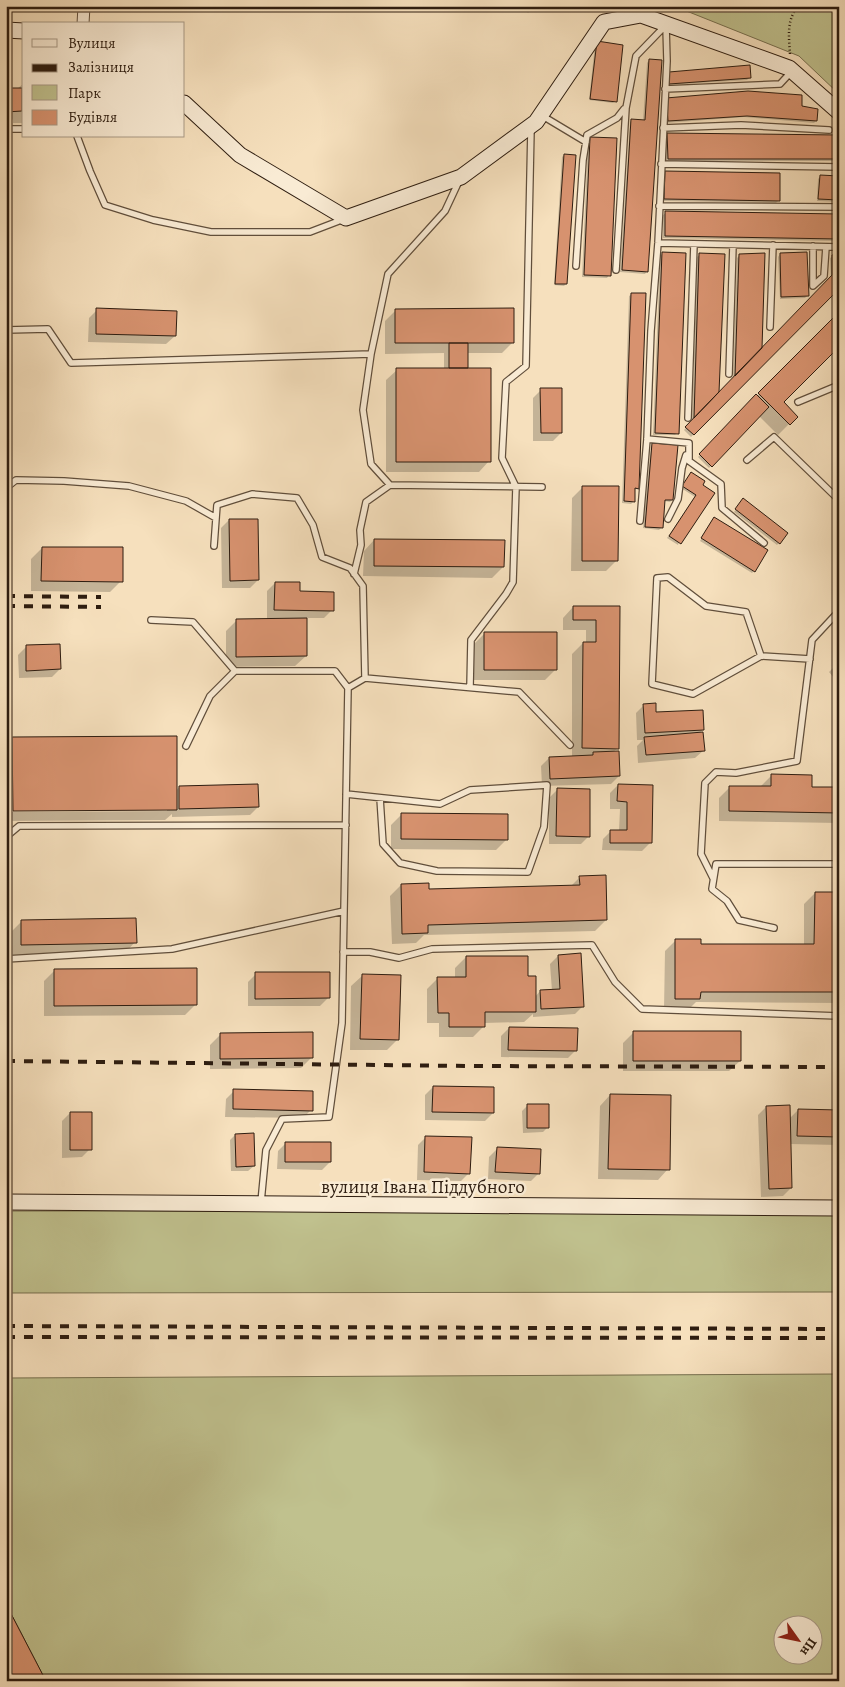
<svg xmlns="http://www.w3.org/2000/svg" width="845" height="1687" font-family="Alegreya,serif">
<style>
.green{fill:#c0c18e;stroke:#776f4f;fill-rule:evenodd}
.shadow{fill:#0003;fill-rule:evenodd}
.building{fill:#d7926f;stroke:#2e1d10}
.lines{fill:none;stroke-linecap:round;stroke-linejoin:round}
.lane-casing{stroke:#604e3b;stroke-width:8}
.street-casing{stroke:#604e3b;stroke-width:13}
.secondary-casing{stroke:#2e1d10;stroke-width:17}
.path{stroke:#2e1d10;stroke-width:2.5;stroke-dasharray:1 2.5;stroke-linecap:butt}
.lane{stroke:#f9ebd4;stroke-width:5.5}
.street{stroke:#f9ebd4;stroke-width:11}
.secondary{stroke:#f9ebd4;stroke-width:15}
.rail{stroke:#2e1d10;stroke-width:4;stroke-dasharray:9 9;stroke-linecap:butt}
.labels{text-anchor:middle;stroke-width:5;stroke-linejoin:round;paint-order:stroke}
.street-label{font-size:19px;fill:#2e1d10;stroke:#f9ebd4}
</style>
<rect width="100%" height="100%" fill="#f6e0bd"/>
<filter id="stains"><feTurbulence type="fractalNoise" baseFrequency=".004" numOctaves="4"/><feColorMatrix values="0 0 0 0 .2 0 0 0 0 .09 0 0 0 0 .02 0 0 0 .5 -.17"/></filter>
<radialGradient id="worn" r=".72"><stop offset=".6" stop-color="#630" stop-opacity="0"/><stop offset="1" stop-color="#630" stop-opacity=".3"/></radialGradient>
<path class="green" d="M674 6H839V94L799 56Z
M6 1211H839V1292L6 1293Z
M839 1374V1681H46L6 1604V1378ZM782 1624H812V1654H782Z"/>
<path class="shadow" d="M521 6H534L528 13Z
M595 45 622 46 615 101 613 103 589 100Z
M649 60 647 271 645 274 620 272 630 122 632 120 643 121 647 63Z
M669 73 749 78 747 80 668 85Z
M24 83V123H13V119L10 122H6V89H17Z
M664 101 800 107 816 121 814 123 744 117 666 123Z
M668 134 839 137V161H666V136Z
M590 138 609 275 607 278 582 277 588 140Z
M564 155 566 284 564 286 554 285 562 157Z
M665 172 779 200 776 203 663 201V174Z
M820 177 839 178V202L817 201 818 179Z
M666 213 839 216V241L663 238V215Z
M662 254 677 433 675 435H653L660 256Z
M780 254 807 296 805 298 780 299 778 257Z
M700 255 718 395 733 380 737 258 739 256 760 351 831 279 830 258 833 256 839 287 691 437 684 430 692 421 697 257Z
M632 294 638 488 634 490V501L631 504 622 503 629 296Z
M97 310 175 336 166 344 88 342 89 318Z
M396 310 513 342 502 353H466V367L489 461 479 472H386V380L397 370 444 369V353L385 354V321Z
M541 390 561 433 553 441H533V398Z
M759 394 782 402 796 417 778 435 759 416 709 468 698 457Z
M653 444 672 500 670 502 664 501 661 528 659 530 643 528 651 446Z
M689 476 701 485 678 545 667 538 695 497 681 488Z
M583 487 617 560 606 571H571L572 498Z
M741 502 779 543 777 545 734 512Z
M229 520 258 580 250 588H222L221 528Z
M712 520 754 571 752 573 700 541Z
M374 540 503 567 492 578 363 576 364 551Z
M42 548 121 581 110 592 31 591V559Z
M275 583 299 593 332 610 324 618H305L306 656 295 666 226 667V631L237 620H267V591Z
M573 607 619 608 618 748 613 752 619 776 611 784 542 786 541 766 549 758 572 757V654L583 643H586V630H563V618Z
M485 633 556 669 545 680H474V644Z
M26 647 60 669 52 677 19 678 18 655Z
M839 662V684L829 672Z
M644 705 655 713 703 730 698 734 704 750 695 758 638 763 637 746 643 740H637L636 713Z
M13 739 176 791 179 787 258 807 250 815 172 817V814L165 820 6 821V745ZM167 809V811L7 812V810Z
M771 776 811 788H839V823L719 821V798L730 787 761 786Z
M618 785 650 843 642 851 602 850 603 839 611 831H619L620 809H610V793Z
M557 790 589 836 581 844H549V798Z
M402 814 507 839 496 850 391 849V825Z
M580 877 606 920 595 931 424 935 416 943 392 944 390 896 401 885 427 891 570 887Z
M815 893H839V1003L696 1002 688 1010 664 1009 665 951 676 940 700 945H804V904Z
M22 921 135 942 125 953 11 955V932Z
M580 955 583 1006 575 1014 533 1017V1014L524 1022 484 1023V1026L473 1037H439V1023H427V989L438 978H455V968L466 957 527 978 535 997 540 991H552L550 964 558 956Z
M55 970 195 1005 185 1015 44 1016V981Z
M256 974 328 998 320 1006H248V982Z
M362 976 398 1039 387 1050H350L351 986Z
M509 1028 576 1050 568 1058 501 1057V1036Z
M634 1032 740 1061 729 1071H623V1043Z
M221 1034 312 1057 301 1068 210 1069V1045Z
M433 1087 493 1113 485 1121 425 1120V1095Z
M234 1091 311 1110 303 1118 225 1117 226 1099Z
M610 1095 668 1169 658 1180 598 1179 600 1106Z
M527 1106 548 1127 543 1132 523 1133 522 1111Z
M766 1107 789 1119 798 1110 839 1111V1145L790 1144 791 1188 783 1196 761 1197 758 1115Z
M70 1113 90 1149 82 1157 62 1158V1121Z
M235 1135 254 1166 248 1171H231L230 1140Z
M426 1137 469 1173 461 1181 417 1180 418 1145Z
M286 1143 330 1162 322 1170 277 1169 278 1151Z
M497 1149 539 1173 531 1181 488 1179 489 1157Z"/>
<path class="building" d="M597 41 623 45 617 102 590 99Z
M649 59 662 60 648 272 622 270 631 119 645 120Z
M750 65 751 78 669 84V72Z
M6 88H22V111L6 112Z
M748 91 802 95V106L818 109 817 121 747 116 668 121 666 98Z
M667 133 839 135V159H668Z
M590 137 617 138 611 276 584 275Z
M564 154 576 155 567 284H555Z
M665 171 780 173V201L664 199Z
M820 175 839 176V200L818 199Z
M665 211 839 214V239L665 236Z
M662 252 686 253 679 434 655 433Z
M807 252 809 296 781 297 780 253Z
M699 253 725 254 719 392 694 418Z
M765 253 762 348 735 376 739 254Z
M839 254V289L694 435 685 427 832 275V255Z
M631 293H646L639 489 635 488V502L624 501Z
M96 308 177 311 176 336 96 334Z
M514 308V343H395V309Z
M839 312V347L784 402 798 417 790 425 758 393Z
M449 343H468V368H449Z
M396 368H491V462H396Z
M540 388H562V433H541Z
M756 394 769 407 712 467 699 454Z
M652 443 678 445 673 500H665L663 528 645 527Z
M691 472 705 481 703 485 715 493 681 544 669 536 696 495 682 486Z
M582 486H619L618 561H582Z
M743 498 788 533 780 544 735 509Z
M714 517 768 550 755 572 701 538Z
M229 519H258L259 580 230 581Z
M374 539 505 540 504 567 374 566Z
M42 547H123V582L41 581Z
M275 582H300V591L334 592V611L274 610Z
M573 606H620L619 749 582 748 583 642H596V620H573Z
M307 618V656L236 657V619Z
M484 632H557V670H484Z
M60 644 61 669 26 671V645Z
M656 703V712L703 710 704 730 645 733 643 704Z
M703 732 705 751 646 755 644 737Z
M177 736V810L13 811 12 737Z
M619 751 620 776 550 779 549 757 593 755V752Z
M771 774 812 775V787H839V813L729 811V786H771Z
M258 784 259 807 179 809V786Z
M618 784 653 785 652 843H610V830H627V802L617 801Z
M557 788 590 789V837L556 836Z
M401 813 508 814V840L401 839Z
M606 875 607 920 428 925V933L402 934 401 884 429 883V889L580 885 579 876Z
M815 892H839V992H701L700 999H675V939H701V944H814Z
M136 918 137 943 21 945V920Z
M581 953 584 1007 541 1009 540 990 560 989 558 955Z
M466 956H528V976H536V1012H485V1027H449V1013H438L437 977H466Z
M197 968V1005L54 1006V969Z
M255 972H330V998L255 999Z
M362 974 401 975 399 1040 360 1039Z
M509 1027 578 1028 577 1051 508 1050Z
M633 1031H741V1061H633Z
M313 1032V1058L220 1059V1033Z
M433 1086 494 1087V1113L432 1112Z
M233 1089 313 1091V1111L233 1109Z
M610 1094 671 1095 670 1170 608 1169Z
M527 1104H549V1128H527Z
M790 1105 792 1188 769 1189 766 1106Z
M798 1109 839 1110V1137L797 1136Z
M70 1112H92V1150H70Z
M254 1133 255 1166 236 1167 235 1134Z
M425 1136 472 1137 470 1174 424 1172Z
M285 1142H331V1162H285Z
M497 1147 541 1149 540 1174 495 1172Z
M6 1604 46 1681H6Z"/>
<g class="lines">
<defs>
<path id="lane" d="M625 6 637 13
M665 89 780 84 792 71
M541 115 586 142
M663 128 741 125 829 130
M6 129H24
M77 136 90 171 105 205 153 220 211 232H310L344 219
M661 164 839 167
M459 181 445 211 388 274 371 354 363 410 371 464 390 485 542 487
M659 206 839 207
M658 243 839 247
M813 246V286L824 276 826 247
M576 266 583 160 587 135 617 118 624 109
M616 270 626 108 636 56 665 26
M770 327 773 245
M6 330 48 329 71 363 371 354
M729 374 733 245
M798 402 839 385
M688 418 694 244
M647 439 689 443V461L721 484 722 508 764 543
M747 460 774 437 839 500
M6 488 16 480 64 481 129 486 186 501 216 518
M668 519 678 499 682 468 686 455
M640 521 647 439 651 331 658 243 667 61 666 26
M214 546 217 505 252 494 297 498 313 525 322 557 350 568 363 586 365 678
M354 574 361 545 360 530 366 502 390 485
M151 620 193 622 235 671
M761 656 693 694 652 684 657 578 668 577 706 606 746 612 761 656 810 659
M470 687 471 640 506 594 513 582 516 487 502 458 506 382 526 366 531 129
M186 746 210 696 235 671H335L348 688
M346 794 440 804 470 790 547 785 544 827 528 872 437 871 400 863 383 844 380 798
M6 837 19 826 346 825
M713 878 701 854 705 783 716 772 736 773 797 761 812 640 839 611
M774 928 739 920 727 901 712 889 716 864H839
M343 952H370L399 958 432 949 592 945 615 982 642 1009 839 1016
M6 959 172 949 344 911
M261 1202 266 1150 282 1119 329 1117 342 1023 348 688 365 678 519 692 570 745"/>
<path id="street" d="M83 24 84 6"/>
<path id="secondary" d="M6 30 24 31
M184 103 240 155 346 218 461 177 536 122 604 22 641 15 789 68 839 112
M6 1202 839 1208"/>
</defs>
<use href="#lane" class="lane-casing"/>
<use href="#street" class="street-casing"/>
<use href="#secondary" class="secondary-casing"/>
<path class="path" d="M790 54C789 38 786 18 799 6"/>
<use href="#lane" class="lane"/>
<use href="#street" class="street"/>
<use href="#secondary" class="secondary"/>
<path class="rail" d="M6 596 101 597
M6 606 101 607
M6 1061 472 1066 839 1067
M6 1326 839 1329
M6 1337 839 1338"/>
</g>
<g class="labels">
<g class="street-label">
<text x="423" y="1193">вулиця Івана Піддубного</text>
</g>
</g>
<rect width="845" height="1687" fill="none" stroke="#f6e0bd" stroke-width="25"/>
<rect x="8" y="8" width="830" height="1672" fill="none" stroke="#2e1d10" stroke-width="2.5"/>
<rect x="12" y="12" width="820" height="1662" fill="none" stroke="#2e1d10"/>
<rect x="22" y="22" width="162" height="115" fill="#f9ebd4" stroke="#a89986"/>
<rect x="32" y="39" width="25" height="8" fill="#f9ebd4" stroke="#a89986"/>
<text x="68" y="48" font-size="15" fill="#2e1d10">Вулиця</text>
<rect x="32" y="64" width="25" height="8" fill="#2e1d10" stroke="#a89986"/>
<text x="68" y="72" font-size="15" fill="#2e1d10">Залізниця</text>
<rect x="32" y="85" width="25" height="15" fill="#c0c18e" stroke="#a89986"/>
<text x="68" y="98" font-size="15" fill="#2e1d10">Парк</text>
<rect x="32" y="110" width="25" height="15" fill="#d7926f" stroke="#a89986"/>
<text x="68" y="122" font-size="15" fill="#2e1d10">Будівля</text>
<g transform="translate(798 1640) rotate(123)"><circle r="24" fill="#f9ebd4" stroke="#a89986"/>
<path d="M0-4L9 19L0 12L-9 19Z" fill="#8f2418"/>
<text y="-8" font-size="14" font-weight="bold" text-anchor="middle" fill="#2e1d10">Пн</text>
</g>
<rect width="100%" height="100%" filter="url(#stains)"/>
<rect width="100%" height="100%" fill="url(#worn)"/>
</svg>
